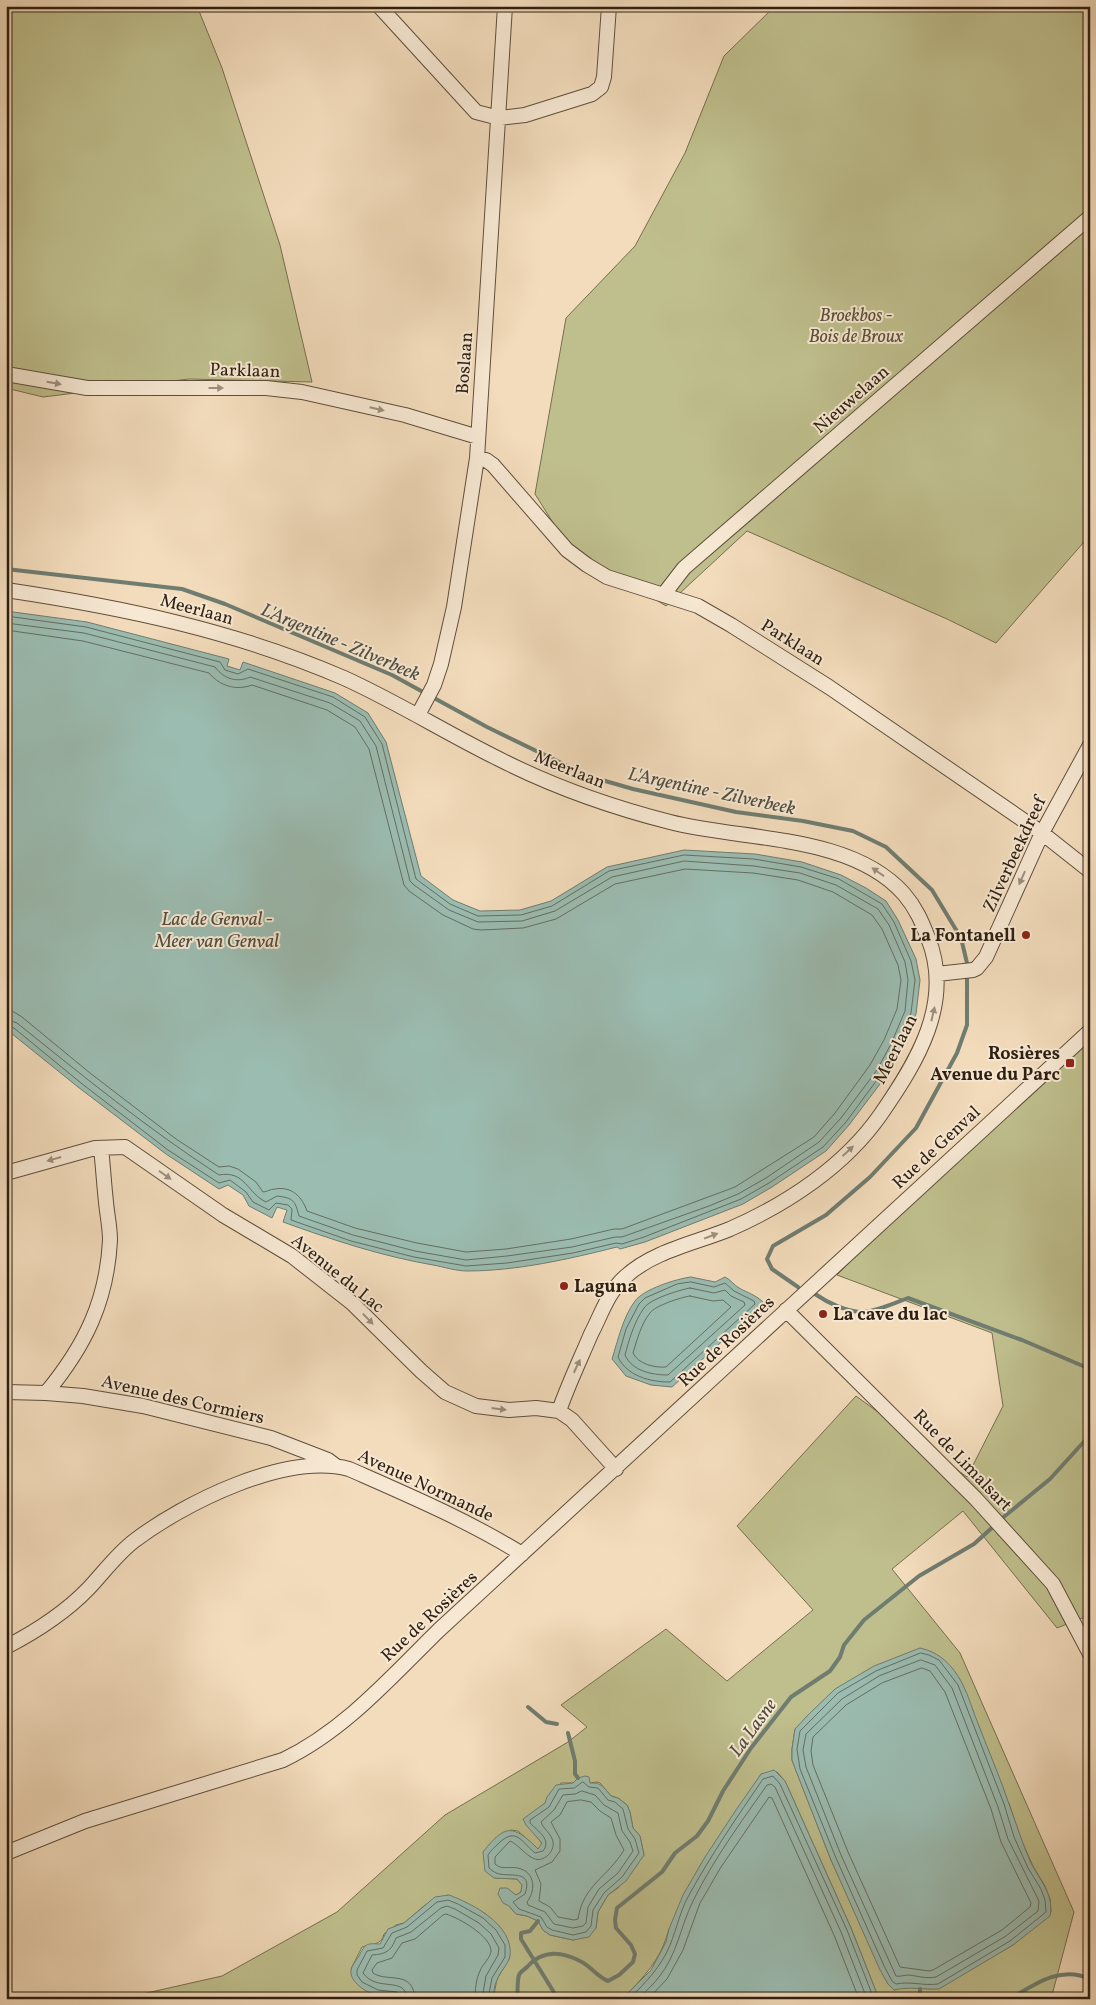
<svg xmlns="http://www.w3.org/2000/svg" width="1096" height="2005" font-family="Vollkorn,serif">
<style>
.green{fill:#bfbf8d;stroke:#766f4f;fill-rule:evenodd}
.water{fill:#9bbcb1;stroke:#6f7d71}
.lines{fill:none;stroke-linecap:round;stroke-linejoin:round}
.shore{stroke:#646e61;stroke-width:1}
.stream{stroke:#6f7d71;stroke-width:4}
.minor-casing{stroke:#5f4e3c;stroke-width:16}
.minor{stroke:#f7e8d3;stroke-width:14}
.oneway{fill:#9d8e7c}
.poi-dot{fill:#8f2418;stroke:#f7e8d3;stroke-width:2}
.labels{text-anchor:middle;stroke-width:4;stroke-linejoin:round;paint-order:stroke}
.park-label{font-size:18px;font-style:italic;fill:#5a4f36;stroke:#f7e8d3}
.street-label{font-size:18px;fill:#2e1f11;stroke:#f7e8d3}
.poi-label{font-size:18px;font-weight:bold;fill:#2e1f11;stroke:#f7e8d3;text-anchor:end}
.water-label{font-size:19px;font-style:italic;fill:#4f4e41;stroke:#f7e8d3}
</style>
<rect width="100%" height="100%" fill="#f3dcbc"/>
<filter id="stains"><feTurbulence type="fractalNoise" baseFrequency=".004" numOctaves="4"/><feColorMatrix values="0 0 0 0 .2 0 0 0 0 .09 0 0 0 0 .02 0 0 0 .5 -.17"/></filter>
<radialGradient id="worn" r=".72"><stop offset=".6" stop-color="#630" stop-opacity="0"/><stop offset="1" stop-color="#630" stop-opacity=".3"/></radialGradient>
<path class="green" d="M6 6H197L222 68 280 245 312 382 189 379 43 397 6 388Z
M775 6H1090V535L996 643 947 619 747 531 666 606 567 545 535 494 566 318 635 246 685 153 724 56Z
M1090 1021V1615L1057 1628 963 1511 892 1569 960 1653 1074 1912 1051 1999H879L851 1928 785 1781 777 1772 761 1774 669 1929C661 1960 644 1977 622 1999H493L497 1979 509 1959 486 1914 448 1895 425 1905 404 1923 396 1925 384 1934C382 1945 372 1944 362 1947L351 1969 385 1996 393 1995 401 1999H229L225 1994 209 1995V1999H120L222 1976 337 1912 445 1815 568 1742 587 1727 561 1705 666 1629 727 1681 813 1610 737 1526 856 1396 967 1477 1003 1406 992 1333 837 1275ZM835 1689 1009 1803 1019 1835 1033 1866 1045 1886 1050 1899 1051 1912 1013 1945 978 1965 894 1990 888 1984 831 1860 792 1760V1749L795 1729ZM578 1778 590 1783 597 1782 600 1783 611 1796 618 1798 627 1805 630 1812 633 1828 640 1836 644 1855 618 1888 608 1895 598 1912 596 1928 573 1940 550 1935 543 1930 538 1921 527 1916 516 1914 509 1906 510 1892 516 1895 521 1892 522 1885 517 1879 495 1878 489 1845 511 1830 518 1831 538 1849 542 1844 536 1835 535 1812 545 1803 561 1783H573Z"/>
<path class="water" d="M6 611 87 622 229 659 227 666 240 670 243 662 335 693 368 713 386 742 421 876 453 900 480 911 520 910 551 901 607 867 684 850 755 854 802 862 841 875 866 888 886 901 898 920 916 959 920 980 916 1014 901 1049 886 1076 849 1125 826 1151 772 1187 743 1204 645 1242 620 1249 617 1247C569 1259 517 1271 467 1271 456 1271 444 1267 433 1265 381 1256 333 1240 283 1222L287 1210 277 1207 272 1218 249 1206 243 1195 228 1185 219 1189 166 1154 78 1087 6 1029Z
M691 1277 715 1282 725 1277C731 1280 734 1285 739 1288 748 1293 756 1295 764 1303L672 1387 651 1385 626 1376 612 1359C618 1340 623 1317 635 1301 644 1289 676 1279 691 1277Z
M920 1648C940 1652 953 1666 962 1683 969 1696 973 1712 979 1726 989 1752 1000 1777 1009 1804 1016 1823 1022 1842 1030 1861 1038 1878 1055 1895 1050 1916L1013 1945 939 1989C923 1990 911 1986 894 1990L888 1984 880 1970 831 1860 796 1771 792 1760V1749L795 1729 808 1715 835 1689 874 1666Z
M774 1770 785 1781 851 1928 879 1999H622L651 1970 666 1942 669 1929 683 1895 705 1857 736 1810 761 1774Z
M585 1776 589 1777 590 1783C602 1782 604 1788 611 1796L618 1798 627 1805 630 1812 633 1828 640 1836 644 1855 626 1881 608 1895 598 1912 596 1928 589 1937 573 1940 550 1935 543 1930 538 1921 527 1916 516 1914 509 1906 503 1903 498 1894 500 1888H507L516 1895 521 1892 522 1885 517 1879 494 1878 485 1871 483 1852C505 1824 513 1824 538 1849L542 1843 526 1825 523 1819 545 1803 547 1797 556 1785 573 1783 578 1778Z
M449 1895C473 1904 514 1925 510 1956 508 1965 500 1971 497 1980 494 1985 494 1993 493 1999H401C392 1995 386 1997 378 1996 367 1993 349 1982 351 1970 352 1965 356 1961 359 1956 365 1944 366 1943 380 1944L388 1929 404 1923 435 1897Z"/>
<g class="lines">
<path class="shore" d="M6 616 86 627 220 662 225 670 238 674 248 669 333 697 365 717 382 744 416 879 450 904 478 916 521 915 552 906 609 871 684 855 754 859 801 867 839 879 863 893 882 904 894 922 911 961 915 980 911 1013 897 1046 882 1073 846 1122 823 1147 769 1183 741 1199 644 1237 622 1244 616 1243 573 1253 507 1263 466 1266 414 1257 351 1241 291 1220 292 1209 288 1205 276 1203 269 1210 253 1202 246 1192 230 1180 219 1183 168 1150 81 1083 14 1028 6 1025
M6 623 84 633 215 667C224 679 237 683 250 677L330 703 360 721 376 746 410 881 414 885 449 910 478 922 522 921 555 911 612 877 684 861 754 866 800 873 836 885 878 909 889 925 905 962 908 980 905 1011 891 1044 877 1070 841 1118 819 1142 766 1178 738 1194 709 1206 622 1237H615L572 1247 507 1256 466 1260 415 1251 353 1235 299 1216C295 1201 294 1198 277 1196L266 1202C247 1193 245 1170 219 1175 148 1129 83 1076 17 1023L6 1019
M6 630 83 641 209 673C220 686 236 691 252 685L327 710 355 727 369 749 404 885 409 891 443 915 473 929 481 930 523 928 556 919 615 884 685 869 753 873 798 880 833 892 872 915 882 929 898 965 901 980 897 1009 884 1040 870 1065 835 1113 814 1137 735 1187 622 1229H614L571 1239 506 1249 466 1252 417 1243 355 1228 307 1211C302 1197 292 1186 275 1189 270 1189 267 1192 263 1192L256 1182 238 1169 229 1166 219 1167 176 1139 90 1073 22 1017 14 1012 6 1011
M691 1282 714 1287 725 1283 734 1291 754 1301 755 1304 670 1382C650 1382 627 1376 618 1357L626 1329 639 1304 645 1298 677 1284Z
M690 1288 714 1293 725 1290 731 1296 744 1302 745 1305 668 1375C652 1375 632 1371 625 1355 629 1340 634 1322 644 1308 650 1299 679 1290 690 1288Z
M690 1296 713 1301 723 1300 731 1307 666 1367C655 1368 638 1364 633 1353 637 1340 641 1324 650 1313 654 1306 682 1297 690 1296Z
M921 1653 929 1655 939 1660 958 1685 1004 1804 1014 1837 1028 1868 1041 1889 1045 1900 1046 1912 1010 1941 938 1984C923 1986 911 1981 896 1984L892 1981 885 1968 836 1858 800 1769 797 1749 800 1731 838 1693 876 1671Z
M921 1660 935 1665 952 1688 998 1807 1008 1839 1039 1901 1038 1911 1006 1936 936 1977C926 1979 918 1976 909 1975 904 1975 900 1977 896 1976L841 1855 806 1767 803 1750 806 1734 842 1699 879 1676Z
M922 1668 930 1671 945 1692 991 1809 1001 1842 1031 1903 1030 1907 1002 1930 933 1970 929 1971 900 1967 848 1852 813 1765 811 1751 813 1737 846 1705 882 1683Z
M583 1782 589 1787 598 1788 608 1800 615 1802 623 1809 628 1829 635 1839 639 1853 622 1877 604 1893 593 1910 591 1926 586 1932 573 1935 552 1930 547 1927 541 1917 519 1909 513 1902 525 1894C534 1868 508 1878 496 1873 494 1872 490 1869 489 1868L488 1855C491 1850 495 1847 499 1843 516 1827 521 1841 535 1853L543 1851C552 1840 538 1831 530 1823V1820L549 1807 559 1789 574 1788Z
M582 1791 595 1795 604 1805 618 1813 622 1831 630 1842 633 1851 618 1873 599 1889 588 1907 586 1923 583 1926 573 1928 554 1924 545 1912 528 1905 527 1902C535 1892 536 1874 521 1869 512 1865 502 1871 495 1864V1857L510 1841C522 1846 533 1868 547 1856 551 1853 554 1847 553 1842 552 1834 543 1829 541 1822L554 1810 563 1795 575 1794Z
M581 1800 591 1802 600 1811 611 1818 616 1835 624 1850C608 1877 583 1885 578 1919L574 1920 558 1917 550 1907 539 1901 541 1884 535 1870 552 1862 560 1851V1839L551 1822 560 1815 567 1802Z
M401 1999 397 1992 378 1990 362 1982 357 1975V1970L367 1951 383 1948 392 1933 407 1927 437 1902 448 1900 458 1904 483 1918 496 1930 505 1945V1957L492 1978 488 1999
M407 1999C406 1975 377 1993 363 1973L372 1955C385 1954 391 1952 396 1938L411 1932 441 1908 447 1906 455 1909 479 1923 491 1934 499 1948 498 1955 486 1976 482 1999
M415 1999C413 1969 388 1983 373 1973L372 1970 377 1963 392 1958 402 1943 415 1939 443 1915 446 1914C459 1918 491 1936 491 1951 491 1957 482 1965 480 1971 476 1979 475 1990 475 1999
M629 1999C646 1982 661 1967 670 1945 677 1928 680 1911 689 1895 711 1855 737 1817 763 1779L773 1776 780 1784 847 1930 874 1999
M638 1999C645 1992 653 1985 659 1977 677 1955 681 1925 693 1901 713 1860 741 1822 767 1785L771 1784 775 1787 841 1932 867 1999
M648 1999 667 1979 683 1950 700 1903 721 1867 769 1797 772 1798 834 1935 859 1999"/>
<path class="stream" d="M6 569 182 589 225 604 392 675 487 727 588 776 633 789 736 812 803 821 853 831 886 847 932 890 961 938 967 963V1025L957 1053 916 1128 870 1177 826 1215 773 1246 767 1259 772 1269 798 1287
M815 1294C828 1303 847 1312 863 1312 878 1311 895 1303 908 1298L1022 1340 1090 1369
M1000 1520 1050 1479 1090 1435
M528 1707 546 1722 557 1724
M568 1733 575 1761V1774L578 1778
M538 1921 530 1931 521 1933V1939L555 1994
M920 1989V1999
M517 1999C518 1992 517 1981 519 1975 520 1972 525 1969 527 1967 542 1950 561 1951 580 1961 591 1966 597 1977 608 1981L619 1975 633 1962 635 1954 631 1945 616 1928 615 1920 617 1908 662 1872 675 1853 697 1836 708 1821 723 1791 751 1748 791 1697 830 1671 840 1657 844 1645 864 1620 919 1576 974 1544 995 1525
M1010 1999C1035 1984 1061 1965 1090 1979"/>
<defs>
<path id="minor" d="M379 6 476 112 499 118 525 115 592 94 601 87 604 77 609 6
M6 374 87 388H266L302 392 405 415 478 437
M477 458 486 460 493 465 567 550 587 565 607 577 698 606 731 625 829 687 1042 833 1090 871
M6 590C121 607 236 631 344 678 397 702 446 733 499 759 554 787 611 807 670 822 744 841 851 834 904 894 916 908 922 922 928 938 954 1002 917 1062 881 1114 845 1166 787 1204 730 1229 696 1243 653 1251 625 1277 608 1292 601 1315 591 1334 580 1360 568 1385 559 1411
M664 594 684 568 1090 217
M418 715 434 685 441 664 454 607 477 458 505 6
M937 974 973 970 977 968 986 957 1042 833 1090 745
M6 1173 95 1148 125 1147 223 1215 292 1256 352 1303 421 1371 445 1392 476 1406 509 1410 536 1408 559 1411 572 1420 616 1469
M786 1310 976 1499 1053 1584 1090 1654
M6 1392 46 1393 83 1396 143 1406 271 1438 328 1460 336 1466
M46 1393C85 1346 107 1301 110 1240 110 1227 107 1214 106 1202 104 1184 103 1166 101 1148
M6 1647C37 1631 65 1613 89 1588 104 1572 117 1554 134 1541 184 1503 286 1452 349 1469 408 1495 467 1520 522 1554
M6 1853 85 1821 283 1760C344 1731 391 1677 439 1630L1090 1031"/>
</defs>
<use href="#minor" class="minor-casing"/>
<use href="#minor" class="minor"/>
</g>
<defs><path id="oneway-solid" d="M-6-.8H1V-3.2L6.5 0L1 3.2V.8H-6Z" transform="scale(1.25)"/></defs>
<g class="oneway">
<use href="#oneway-solid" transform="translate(54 383) rotate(10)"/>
<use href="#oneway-solid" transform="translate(216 388)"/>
<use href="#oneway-solid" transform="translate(377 409) rotate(13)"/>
<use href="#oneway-solid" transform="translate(878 872) rotate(-145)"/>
<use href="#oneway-solid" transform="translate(1022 878) rotate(114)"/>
<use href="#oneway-solid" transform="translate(933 1014) rotate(-77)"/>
<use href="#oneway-solid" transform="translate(848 1151) rotate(-43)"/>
<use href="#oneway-solid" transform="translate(54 1159) rotate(164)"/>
<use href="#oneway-solid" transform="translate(165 1175) rotate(35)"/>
<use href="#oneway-solid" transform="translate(711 1236) rotate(-21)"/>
<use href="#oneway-solid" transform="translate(368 1319) rotate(46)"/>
<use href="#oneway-solid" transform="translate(577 1366) rotate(-65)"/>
<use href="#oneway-solid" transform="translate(499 1409) rotate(7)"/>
</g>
<g class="poi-dot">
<circle cx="1026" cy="935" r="5"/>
<rect x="1065" y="1058" width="10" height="10" rx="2.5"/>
<circle cx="564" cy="1286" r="5"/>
<circle cx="823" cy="1314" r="5"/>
</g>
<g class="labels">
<g class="park-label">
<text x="856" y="321">Broekbos -<tspan x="856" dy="21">Bois de Broux</tspan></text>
</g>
<g class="street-label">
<text transform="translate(464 363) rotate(-86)" y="6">Boslaan</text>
<text transform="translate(245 370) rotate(2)" y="6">Parklaan</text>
<text transform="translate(851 399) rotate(-41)" y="6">Nieuwelaan</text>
<text transform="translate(197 609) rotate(15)" y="6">Meerlaan</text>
<text transform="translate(793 642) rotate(32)" y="6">Parklaan</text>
<text transform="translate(570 769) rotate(22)" y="6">Meerlaan</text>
<text transform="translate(1014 854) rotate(-65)" y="6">Zilverbeekdreef</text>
<text transform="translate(895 1049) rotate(-63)" y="6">Meerlaan</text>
<text transform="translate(936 1147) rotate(-43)" y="6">Rue de Genval</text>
<text transform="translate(338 1273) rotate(39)" y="6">Avenue du Lac</text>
<text transform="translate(726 1341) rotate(-43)" y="6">Rue de Rosières</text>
<text transform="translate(183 1399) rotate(13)" y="6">Avenue des Cormiers</text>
<text transform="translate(963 1460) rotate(46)" y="6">Rue de Limalsart</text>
<text transform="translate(426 1485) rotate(25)" y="6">Avenue Normande</text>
<text transform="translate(429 1616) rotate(-43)" y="6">Rue de Rosières</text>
</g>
<g class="poi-label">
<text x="1016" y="941">La Fontanell</text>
<text x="1060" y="1059">Rosières<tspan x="1060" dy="21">Avenue du Parc</tspan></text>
<text x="574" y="1292" text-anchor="start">Laguna</text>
<text x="833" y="1320" text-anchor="start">La cave du lac</text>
</g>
<g class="water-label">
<text transform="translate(341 641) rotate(23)" y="7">L'Argentine - Zilverbeek</text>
<text transform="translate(712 790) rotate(12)" y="7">L'Argentine - Zilverbeek</text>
<text x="217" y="925">Lac de Genval -<tspan x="217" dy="22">Meer van Genval</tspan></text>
<text transform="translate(752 1727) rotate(-54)" y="7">La Lasne</text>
</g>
</g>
<rect width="1096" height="2005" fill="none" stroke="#f3dcbc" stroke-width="25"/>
<rect x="8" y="8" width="1081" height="1990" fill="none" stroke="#2e1f11" stroke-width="2.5"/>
<rect x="12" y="12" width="1071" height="1980" fill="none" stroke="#2e1f11"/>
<rect width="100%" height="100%" filter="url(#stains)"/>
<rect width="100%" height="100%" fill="url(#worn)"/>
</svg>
